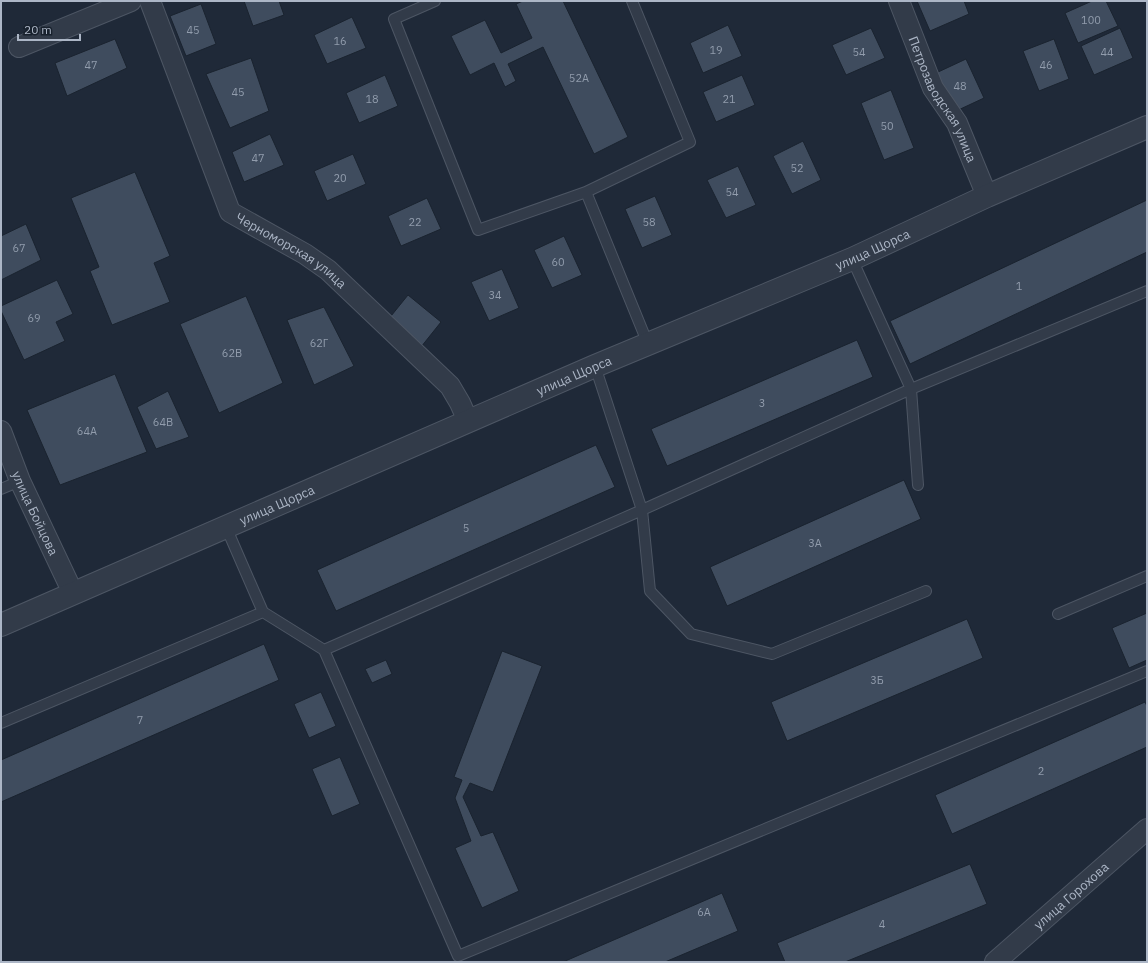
<svg xmlns="http://www.w3.org/2000/svg" width="1148" height="963" font-family="'IBM Plex Sans',sans-serif">
<style>
.building{fill:#3f4c5e;stroke:#1a232f}
.lines{fill:none;stroke-linecap:round;stroke-linejoin:round}
.service-casing{stroke:#4d5664;stroke-width:12}
.minor-casing{stroke:#4d5664;stroke-width:22}
.tertiary-casing{stroke:#4d5664;stroke-width:24}
.service{stroke:#323b49;stroke-width:10}
.minor{stroke:#323b49;stroke-width:20}
.tertiary{stroke:#323b49;stroke-width:22}
.labels{text-anchor:middle;stroke-width:3.5;stroke-linejoin:round;paint-order:stroke}
.number-label{font-size:11px;fill:#919cac}
.street-label{font-size:13px;fill:#acb6c6;stroke:#18212d}
</style>
<rect width="100%" height="100%" fill="#1f2938"/>
<path class="building" d="M244 1H279L284 15 253 26Z
M523 1H563L628 137 594 154 543 47 508 64 516 81 505 87 494 63 470 75 451 36 485 20 501 53 532 38 516 4Z
M917 1H964L969 14 930 31Z
M1092 1H1106L1118 26 1078 43 1065 13Z
M201 4 216 44 186 56 170 16Z
M352 17 366 48 327 64 314 35Z
M728 25 742 56 703 73 690 43Z
M871 28 885 58 846 75 832 45Z
M1120 28 1133 58 1094 75 1081 46Z
M115 39 127 68 67 96 55 63Z
M1054 39 1069 79 1039 91 1023 51Z
M251 58 269 111 230 128 206 74Z
M966 59 984 98 954 112 936 73Z
M385 75 398 106 359 123 346 93Z
M742 75 755 105 716 122 703 92Z
M891 90 914 148 884 160 861 103Z
M270 134 284 165 244 182 232 152Z
M803 141 821 180 792 194 773 156Z
M353 154 366 184 327 201 314 171Z
M738 166 756 205 726 218 707 180Z
M135 172 170 256 154 263 170 302 112 325 90 271 99 267 71 198Z
M655 196 672 235 642 248 625 209Z
M427 198 441 229 401 246 388 216Z
M1147 200V252L910 364 890 321Z
M26 224 41 260 1 280V236Z
M564 236 582 275 552 288 534 250Z
M502 269 519 308 489 321 471 282Z
M57 280 73 314 56 322 65 341 24 360 1 311V306Z
M408 295 441 322 421 347 387 321Z
M246 296 283 383 219 413 180 324Z
M324 307 354 366 314 385 287 320Z
M857 340 873 377 667 466 651 429Z
M115 374 147 452 60 485 27 410Z
M168 391 189 437 156 449 137 407Z
M596 445 615 487 336 611 317 570Z
M904 480 921 519 727 606 710 567Z
M1147 613V660L1129 668 1112 628Z
M967 619 983 658 787 741 771 702Z
M264 644 279 680 1 802V760Z
M502 651 542 666 493 792 470 783 463 797 481 836 493 832 519 891 482 908 455 848 471 841 455 798 462 780 454 777Z
M386 660 392 674 372 683 365 669Z
M321 692 336 726 309 738 294 704Z
M1145 702 1147 706V747L952 834 935 795Z
M340 757 360 804 332 816 312 769Z
M970 864 987 904 845 962H785L777 943Z
M722 893 738 931 665 962H563Z"/>
<g class="lines">
<defs>
<path id="service" d="M435 1 394 19 478 230 586 192
M632 1 690 142 586 192 648 344
M852 259 911 389 918 485
M595 366 642 510 650 591 691 634 772 654 926 591
M1 489 20 481
M263 612 324 650 458 956 1147 671
M1058 614 1147 576
M324 650 642 510 911 389 1147 291
M1 723 263 612 226 527"/>
<g id="minor">
<path id="s1" d="M150 1 230 212 305 254 328 270 450 386 460 403 468 421"/>
<path id="s2" d="M899 1 933 88 957 123 987 196"/>
<path d="M19 47 131 1"/>
<path id="s3" d="M1 431 20 481 73 593"/>
<path id="s4" d="M995 962 1147 829"/>
</g>
<g id="tertiary">
<path id="s5" d="M1 625 595 366 852 259 987 196 1147 127"/>
</g>
</defs>
<use href="#service" class="service-casing"/>
<use href="#minor" class="minor-casing"/>
<use href="#tertiary" class="tertiary-casing"/>
<use href="#service" class="service"/>
<use href="#minor" class="minor"/>
<use href="#tertiary" class="tertiary"/>
</g>
<g class="labels">
<g class="number-label">
<text x="1091" y="24">100</text>
<text x="193" y="34">45</text>
<text x="340" y="45">16</text>
<text x="716" y="54">19</text>
<text x="859" y="56">54</text>
<text x="1107" y="56">44</text>
<text x="91" y="69">47</text>
<text x="1046" y="69">46</text>
<text x="579" y="82">52А</text>
<text x="960" y="90">48</text>
<text x="238" y="96">45</text>
<text x="372" y="103">18</text>
<text x="729" y="103">21</text>
<text x="887" y="130">50</text>
<text x="258" y="162">47</text>
<text x="797" y="172">52</text>
<text x="340" y="182">20</text>
<text x="732" y="196">54</text>
<text x="415" y="226">22</text>
<text x="649" y="226">58</text>
<text x="19" y="252">67</text>
<text x="558" y="266">60</text>
<text x="1019" y="290">1</text>
<text x="495" y="299">34</text>
<text x="34" y="322">69</text>
<text x="319" y="347">62Г</text>
<text x="232" y="357">62В</text>
<text x="762" y="407">3</text>
<text x="163" y="426">64В</text>
<text x="87" y="435">64А</text>
<text x="466" y="532">5</text>
<text x="815" y="547">3А</text>
<text x="877" y="684">3Б</text>
<text x="140" y="724">7</text>
<text x="1041" y="775">2</text>
<text x="704" y="916">6А</text>
<text x="882" y="928">4</text>
</g>
<g class="street-label">
<text dy="5" stroke="none"><textPath href="#s2" startOffset="108">Петрозаводская улица</textPath></text>
<text dy="5" stroke="none"><textPath href="#s5" startOffset="949">улица Щорса</textPath></text>
<text dy="5" stroke="none"><textPath href="#s1" startOffset="298">Черноморская улица</textPath></text>
<text dy="5" stroke="none"><textPath href="#s5" startOffset="625">улица Щорса</textPath></text>
<text dy="5" stroke="none"><textPath href="#s5" startOffset="301">улица Щорса</textPath></text>
<text dy="5" stroke="none"><textPath href="#s3" startOffset="89">улица Бойцова</textPath></text>
<text dy="5" stroke="none"><textPath href="#s4" startOffset="101">улица Горохова</textPath></text>
</g>
</g>
<rect width="1148" height="963" fill="none" stroke="#acb6c6" stroke-width="4"/>
<path d="M18 34v6h62v-6" fill="none" stroke="#acb6c6" stroke-width="2"/>
<text x="24" y="34" font-size="12" fill="#acb6c6" stroke="#18212d" stroke-width="3" paint-order="stroke">20 m</text>
</svg>
